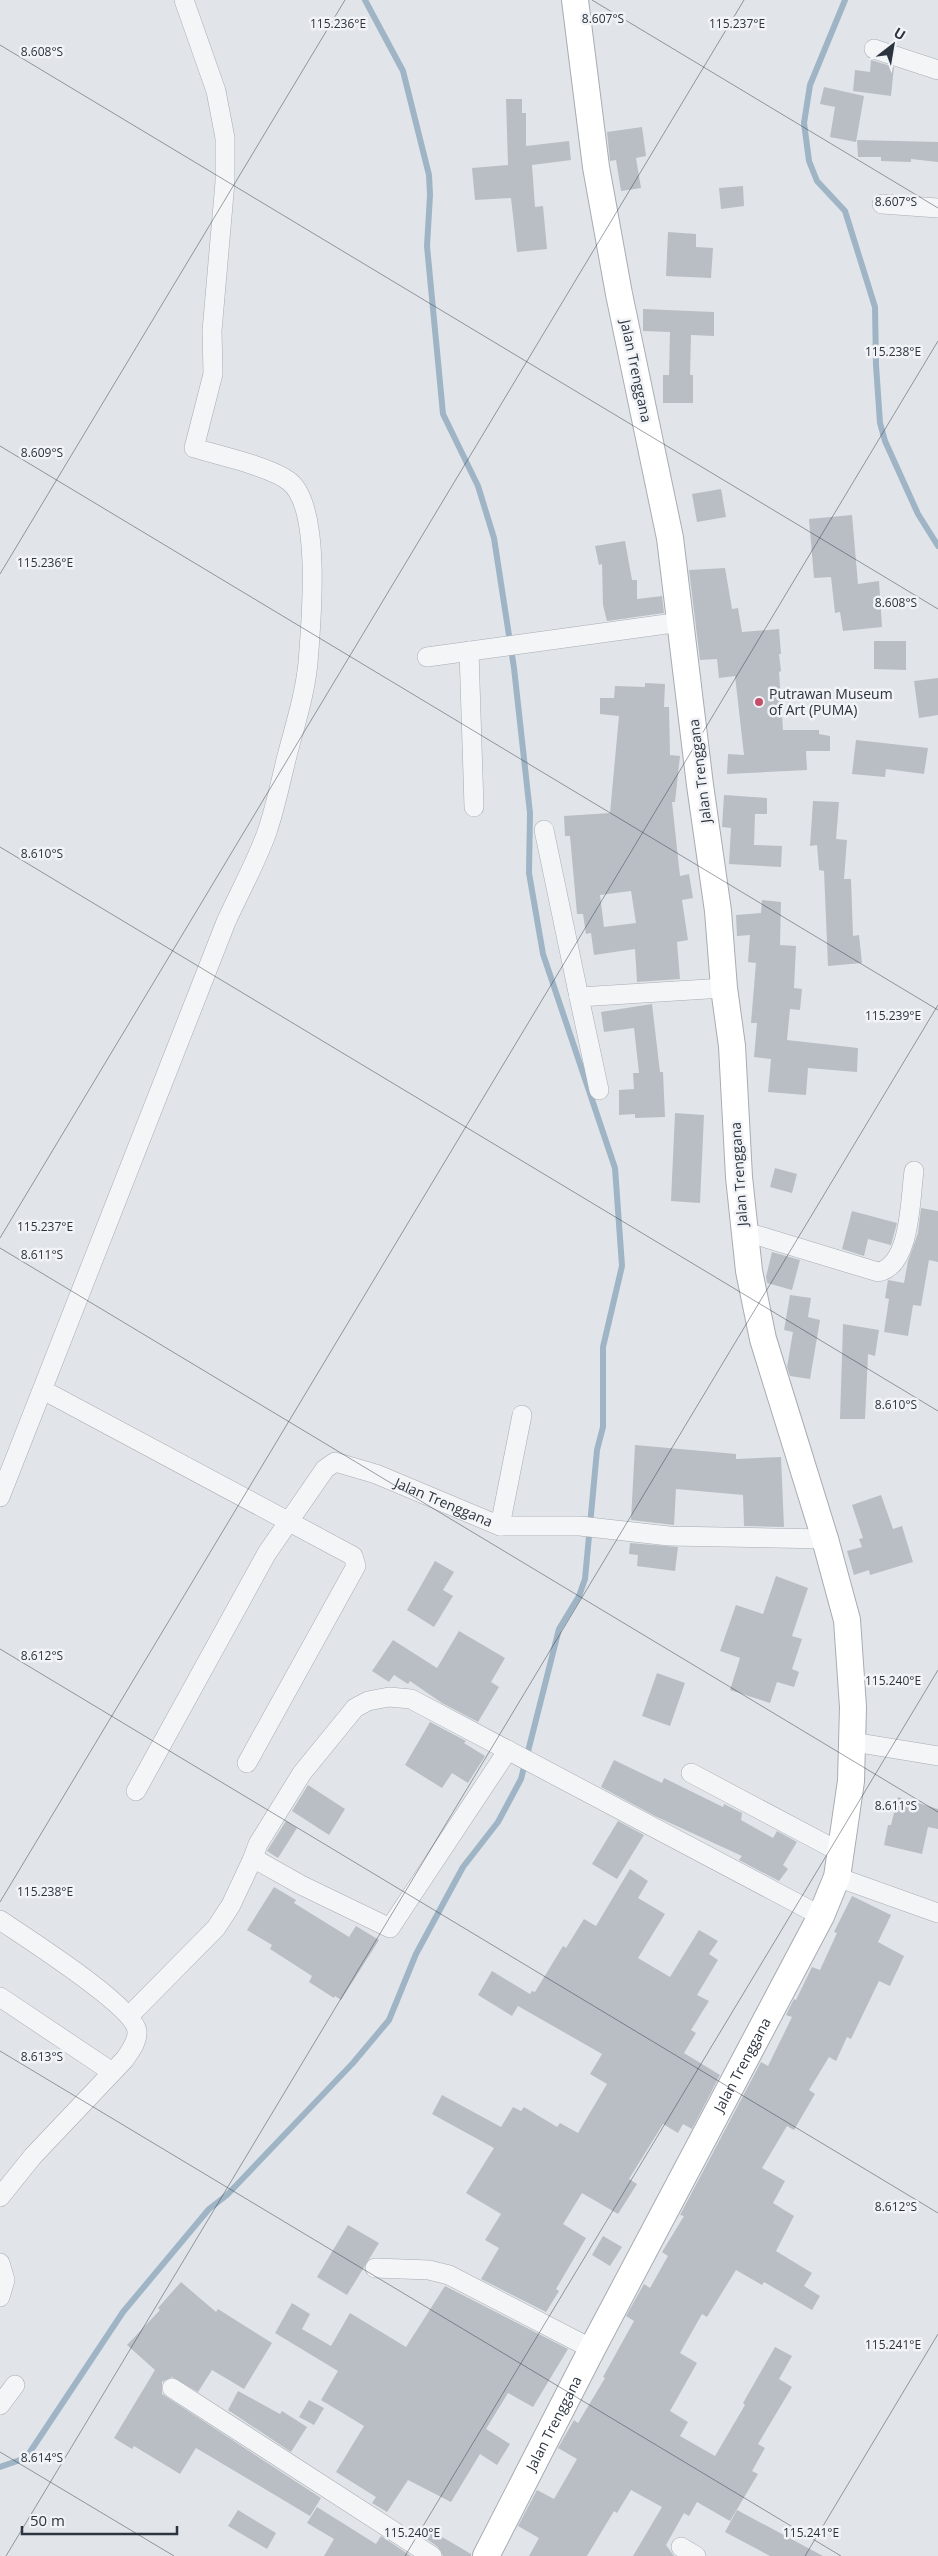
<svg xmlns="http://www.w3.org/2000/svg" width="938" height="2556" font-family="'Open Sans',sans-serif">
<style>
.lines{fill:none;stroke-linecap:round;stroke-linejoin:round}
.stream{stroke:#9fb5c6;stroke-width:6}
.building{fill:#b9bec5;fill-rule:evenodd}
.minor-casing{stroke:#a7acb3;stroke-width:20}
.secondary-casing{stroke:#a7acb3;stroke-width:28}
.minor{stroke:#f4f5f7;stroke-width:19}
.secondary{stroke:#fff;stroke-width:26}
.ticks{fill:none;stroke:#2b343f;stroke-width:1;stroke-opacity:0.45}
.poi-dot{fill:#c54f69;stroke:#f1f3f6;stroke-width:2}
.labels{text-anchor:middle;stroke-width:5;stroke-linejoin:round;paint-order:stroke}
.street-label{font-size:14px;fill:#2b343f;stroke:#f1f3f6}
.poi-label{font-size:14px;fill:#2b343f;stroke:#f1f3f6;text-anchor:start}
.ticks-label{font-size:12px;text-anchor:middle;fill:#2b343f;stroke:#f1f3f6;stroke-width:5;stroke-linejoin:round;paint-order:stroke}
</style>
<rect width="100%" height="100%" fill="#e1e5e9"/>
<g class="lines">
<path class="stream" d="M845 0 810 85 804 123 809 161 817 181 845 211 875 307 876 365 880 423 885 441 918 514 938 546
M0 2467 26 2458 123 2312 209 2209 227 2195 353 2063 389 2020 416 1954 463 1867 498 1822 521 1779 559 1629 579 1596 585 1579 597 1450 603 1427V1347L622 1266 615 1168 543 954 529 873 530 813 514 668 494 538 478 486 443 414 427 246 430 195 429 175 403 71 365 0"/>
</g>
<path class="building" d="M871 60 894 67 891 96 853 91 855 70 870 72Z
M824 87 864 96 856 142 830 137 835 107 820 104Z
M506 99H522V113H526V146L569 141 571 160 532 165 535 207 543 206 547 249 517 252 511 198 475 200 472 168 508 165Z
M642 127 646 156 636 158 641 188 621 191 616 160 610 161 607 132Z
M857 140 938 142V162L911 159V162L881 161V157H858Z
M743 186 744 206 721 209 719 188Z
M668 232 696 234V247L713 248 711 278 666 276Z
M643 309 714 312V336L691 335 690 375H693V403H663V375H669L670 332 643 331Z
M721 489 726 517 697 522 692 494Z
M852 515 858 584 879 581 882 627 843 631 840 612 835 613 831 577 814 578 809 519Z
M625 541 632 580H637V599L662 596 664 613 607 621 603 605 602 564 599 565 595 546Z
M725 568 732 609 738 608 742 632 779 629 781 654H779L781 671 779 672 783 730H819V734L830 736V751H806L807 770 727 774 728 754 744 755 735 676 719 678 717 659 700 660 689 570Z
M874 641H906V670L874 669Z
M938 678V715L919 718 914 681Z
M645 683 665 684 664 707H669L670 755 680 756 675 802H672L680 876 689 874 693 898 682 900 688 940 677 942 680 979 637 982 635 949 594 955 591 933 586 934 583 914H577L570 836H565L564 816 610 813 619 716 600 714V698H614L615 686 645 687ZM631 891 636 923 604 927 600 895Z
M856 740 928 748 924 774 886 769 885 777 852 774Z
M724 795 767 798V814H755L754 845 782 846 781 867 729 864 731 828 722 827Z
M813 801 839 802 836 839 847 840 844 879H851L853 936 859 935 862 963 828 966 824 871 819 870 817 845 810 846Z
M762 900 781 902 780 945 796 946 794 988 802 989 800 1010 790 1009 787 1040 858 1048 857 1072 808 1068 806 1095 768 1092 771 1059 754 1057 757 1023H751L756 963 748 962 750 935 737 936 736 915 761 913Z
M652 1004 660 1072H663L665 1117 635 1118V1114L619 1115V1090L634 1089 633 1073H639L634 1028 604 1032 601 1012Z
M675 1113 704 1115 700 1203 671 1201Z
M775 1168 797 1174 792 1193 770 1187Z
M921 1208 938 1211V1262L929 1260 921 1306 913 1305 908 1336 884 1332 889 1299 885 1298 888 1280 904 1283 908 1261 918 1233Z
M852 1211 897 1223 891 1245 868 1239 864 1256 842 1249Z
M772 1252 800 1260 792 1290 767 1283 766 1277Z
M790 1295 811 1298 808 1317 820 1320 810 1379 790 1376 787 1367 793 1332 784 1330Z
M843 1324 879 1330 875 1356 868 1354 865 1419H840Z
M635 1445 736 1454V1459L781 1457 784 1527 744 1526 743 1495 676 1489 674 1525 631 1520Z
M881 1495 893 1529 902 1526 913 1562 870 1575 869 1570 854 1575 847 1551 862 1547 859 1539 863 1538 852 1505Z
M630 1543 678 1547 675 1571 637 1566 638 1555 629 1554Z
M435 1561 454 1572 443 1590 453 1596 434 1627 407 1610Z
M776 1576 808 1588 792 1636 802 1639 792 1669 799 1672 794 1687 777 1682 770 1703 730 1690 740 1658 720 1651 736 1605 763 1614Z
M459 1631 505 1658 491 1682 499 1687 478 1722 442 1703 410 1681 408 1684 394 1675 389 1682 372 1671 393 1640 437 1668Z
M657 1673 685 1683 670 1726 642 1716Z
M430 1722 466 1741 464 1743 485 1756 468 1783 452 1773 442 1788 405 1765Z
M614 1760 662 1783 664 1778 723 1807 724 1804 742 1813 741 1820 773 1838 777 1831 797 1842 783 1865 788 1869 779 1881 739 1860 742 1856 655 1816 601 1787Z
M308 1785 345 1809 329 1835 292 1811Z
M898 1797 938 1809V1829L928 1827 922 1854 884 1845 888 1825H891Z
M286 1821 297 1828 278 1858 267 1851Z
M618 1821 644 1835 617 1879 592 1864Z
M630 1869 648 1881 638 1898 665 1914 638 1958 670 1977 699 1930 718 1941 709 1954 718 1960 697 1995 709 2001 691 2030 696 2033 684 2053 720 2075 692 2129 683 2124 678 2133 663 2124 629 2179 637 2184 618 2214 582 2193 563 2224 586 2238 556 2289 559 2291 546 2312 481 2279 499 2248 485 2240 501 2214 466 2193 494 2148 432 2114 442 2095 501 2127 513 2107 521 2111 524 2107 557 2127 560 2123 578 2133 607 2084 590 2074 602 2054 518 2006 512 2016 478 1995 492 1971 530 1994 532 1991 535 1992 563 1946 566 1948 584 1919 596 1926Z
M274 1887 296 1900 294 1903 349 1937 356 1926 379 1940 341 2000 335 1996 334 1998 309 1982 312 1976 270 1949 272 1945 247 1930Z
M852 1896 891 1915 878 1942 904 1956 890 1986 879 1981 851 2039 847 2037 836 2061 829 2057 809 2090 815 2094 794 2130 787 2126 762 2168 785 2181 773 2203 794 2216 776 2251 812 2273 804 2286 820 2296 812 2310 764 2282 762 2285 736 2270 707 2317 702 2314 680 2353 697 2363 670 2411 688 2422 680 2436 715 2456 745 2405 743 2403 775 2347 792 2356 779 2379 792 2387 758 2444 765 2448 752 2471 758 2474 730 2521 697 2502 689 2516 684 2513 666 2545 674 2556H633L662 2507 631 2490 617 2513 614 2511 587 2556H529L539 2538 518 2526 537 2490 554 2499 577 2459 558 2448 574 2420 578 2423 605 2378 603 2377 634 2321 626 2316 644 2284 650 2288 668 2256 662 2252 684 2216 680 2215 761 2062 768 2066 792 2017 786 2015 794 1999 796 2000 812 1967 820 1970 837 1933 834 1932Z
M348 2225 379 2243 347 2295 317 2277Z
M603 2236 622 2247 610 2266 592 2255Z
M181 2282 216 2312 218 2309 272 2343 244 2389 212 2370 198 2392 172 2377 162 2382V2394L321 2498 310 2516 196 2448 180 2474 134 2446 132 2449 114 2438 155 2370 127 2345 160 2310 158 2308Z
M445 2286 568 2349 533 2407 508 2393 486 2429 510 2444 497 2465 480 2454 451 2502 408 2480 387 2512 372 2503 376 2497 336 2472 364 2426 321 2400 338 2371 275 2333 292 2303 310 2314 302 2329 331 2346 350 2313 406 2347Z
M238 2391 280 2414 282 2411 307 2427 291 2452 228 2410Z
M309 2400 324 2408 314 2425 299 2417Z
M317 2507 376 2544 381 2536 411 2556H324L334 2539 307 2523Z
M238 2510 276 2533 267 2549 228 2526Z
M737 2510 823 2556H770L725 2532Z
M432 2531 471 2554V2556H443L438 2547 427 2539Z"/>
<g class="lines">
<defs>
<g id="minor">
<path d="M874 49 938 70"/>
<path d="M882 204 938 208"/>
<path d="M469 651 474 807"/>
<path d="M427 657 681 622"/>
<path d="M544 830 579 997"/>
<path d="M599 1090 579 997 724 988"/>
<path d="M743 1231 878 1272C911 1266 910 1199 914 1171"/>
<path d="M43 1390 353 1556 356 1566 247 1763"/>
<path d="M0 1497 226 922C239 893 256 863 267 832 276 806 281 779 288 752 296 722 305 693 308 663 311 623 322 509 290 482 272 467 218 455 194 448L213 374 212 331 225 182V138L216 91 184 0"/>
<path d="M500 1526 522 1415"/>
<path d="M853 1742 938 1756"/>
<path d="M691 1773 840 1852"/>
<path id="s1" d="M136 1791 267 1553 325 1469 335 1462 376 1474 500 1526H580L669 1536 825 1539"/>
<path d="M253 1858 301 1885 390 1928 508 1750"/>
<path d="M837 1877 938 1913"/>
<path d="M0 1920C25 1937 134 2006 137 2031 138 2042 130 2051 125 2059L33 2156 0 2197"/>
<path d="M0 1997 112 2072"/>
<path d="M130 2015 216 1928 231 1905 253 1858 258 1844 302 1773 355 1708 368 1701 389 1697 411 1699 821 1916"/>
<path d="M0 2263 5 2280 0 2297"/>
<path d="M375 2268 429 2270 449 2275 592 2349"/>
<path d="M172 2388 432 2556"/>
<path d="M0 2405 15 2385"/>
<path d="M681 2547 696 2556"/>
</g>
<g id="secondary">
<path id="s2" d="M486 2556 592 2349 821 1916 837 1877 851 1781 853 1707 847 1620 825 1539 763 1339 749 1271 739 1177 732 1046 724 988 718 911 700 785 670 538 619 294 596 167 575 0"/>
</g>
</defs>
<use href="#minor" class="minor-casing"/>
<use href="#secondary" class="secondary-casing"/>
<use href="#minor" class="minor"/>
<use href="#secondary" class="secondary"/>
</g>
<path class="ticks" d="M592 0 938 208M0 45 938 609M0 446 938 1010M0 574 345 0M0 847 938 1411M0 1238 744 0M0 1248 938 1812M0 1649 938 2213M0 1902 938 341M0 2051 841 2556M0 2452 174 2556M6 2556 938 1005M405 2556 938 1670M805 2556 938 2334"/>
<circle class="poi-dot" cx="759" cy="702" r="5"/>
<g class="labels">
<g class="street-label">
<text transform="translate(636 371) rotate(78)" y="5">Jalan Trenggana</text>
<text transform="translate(700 771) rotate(-97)" y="5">Jalan Trenggana</text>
<text transform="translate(739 1174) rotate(-94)" y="5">Jalan Trenggana</text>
<text dy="5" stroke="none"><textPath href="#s1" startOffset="502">Jalan Trenggana</textPath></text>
<text dy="5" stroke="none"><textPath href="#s2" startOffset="554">Jalan Trenggana</textPath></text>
<text dy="5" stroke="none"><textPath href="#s2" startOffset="149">Jalan Trenggana</textPath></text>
</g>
<g class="poi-label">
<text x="769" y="699">Putrawan Museum<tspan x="769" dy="16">of Art (PUMA)</tspan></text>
</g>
</g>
<g class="ticks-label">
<text x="603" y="23">8.607°S</text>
<text x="338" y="28">115.236°E</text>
<text x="737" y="28">115.237°E</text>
<text x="42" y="56">8.608°S</text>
<text x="896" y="206">8.607°S</text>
<text x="893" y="356">115.238°E</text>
<text x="42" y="457">8.609°S</text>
<text x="45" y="567">115.236°E</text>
<text x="896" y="607">8.608°S</text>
<text x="42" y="858">8.610°S</text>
<text x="893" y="1020">115.239°E</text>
<text x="45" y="1231">115.237°E</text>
<text x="42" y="1259">8.611°S</text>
<text x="896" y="1409">8.610°S</text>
<text x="42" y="1660">8.612°S</text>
<text x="893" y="1685">115.240°E</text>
<text x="896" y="1810">8.611°S</text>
<text x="45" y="1896">115.238°E</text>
<text x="42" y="2061">8.613°S</text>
<text x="896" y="2211">8.612°S</text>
<text x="893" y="2349">115.241°E</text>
<text x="42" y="2462">8.614°S</text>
<text x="412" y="2537">115.240°E</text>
<text x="811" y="2537">115.241°E</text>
</g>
<g transform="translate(893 45) rotate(31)" stroke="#f1f3f6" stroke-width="4" paint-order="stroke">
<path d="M0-4L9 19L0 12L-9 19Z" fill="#2b343f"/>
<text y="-8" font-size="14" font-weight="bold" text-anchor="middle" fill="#2b343f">U</text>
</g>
<path d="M22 2526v8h155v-8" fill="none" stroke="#2b343f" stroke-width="2.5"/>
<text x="30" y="2526" font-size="15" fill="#2b343f" stroke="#f1f3f6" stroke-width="4" paint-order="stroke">50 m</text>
</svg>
